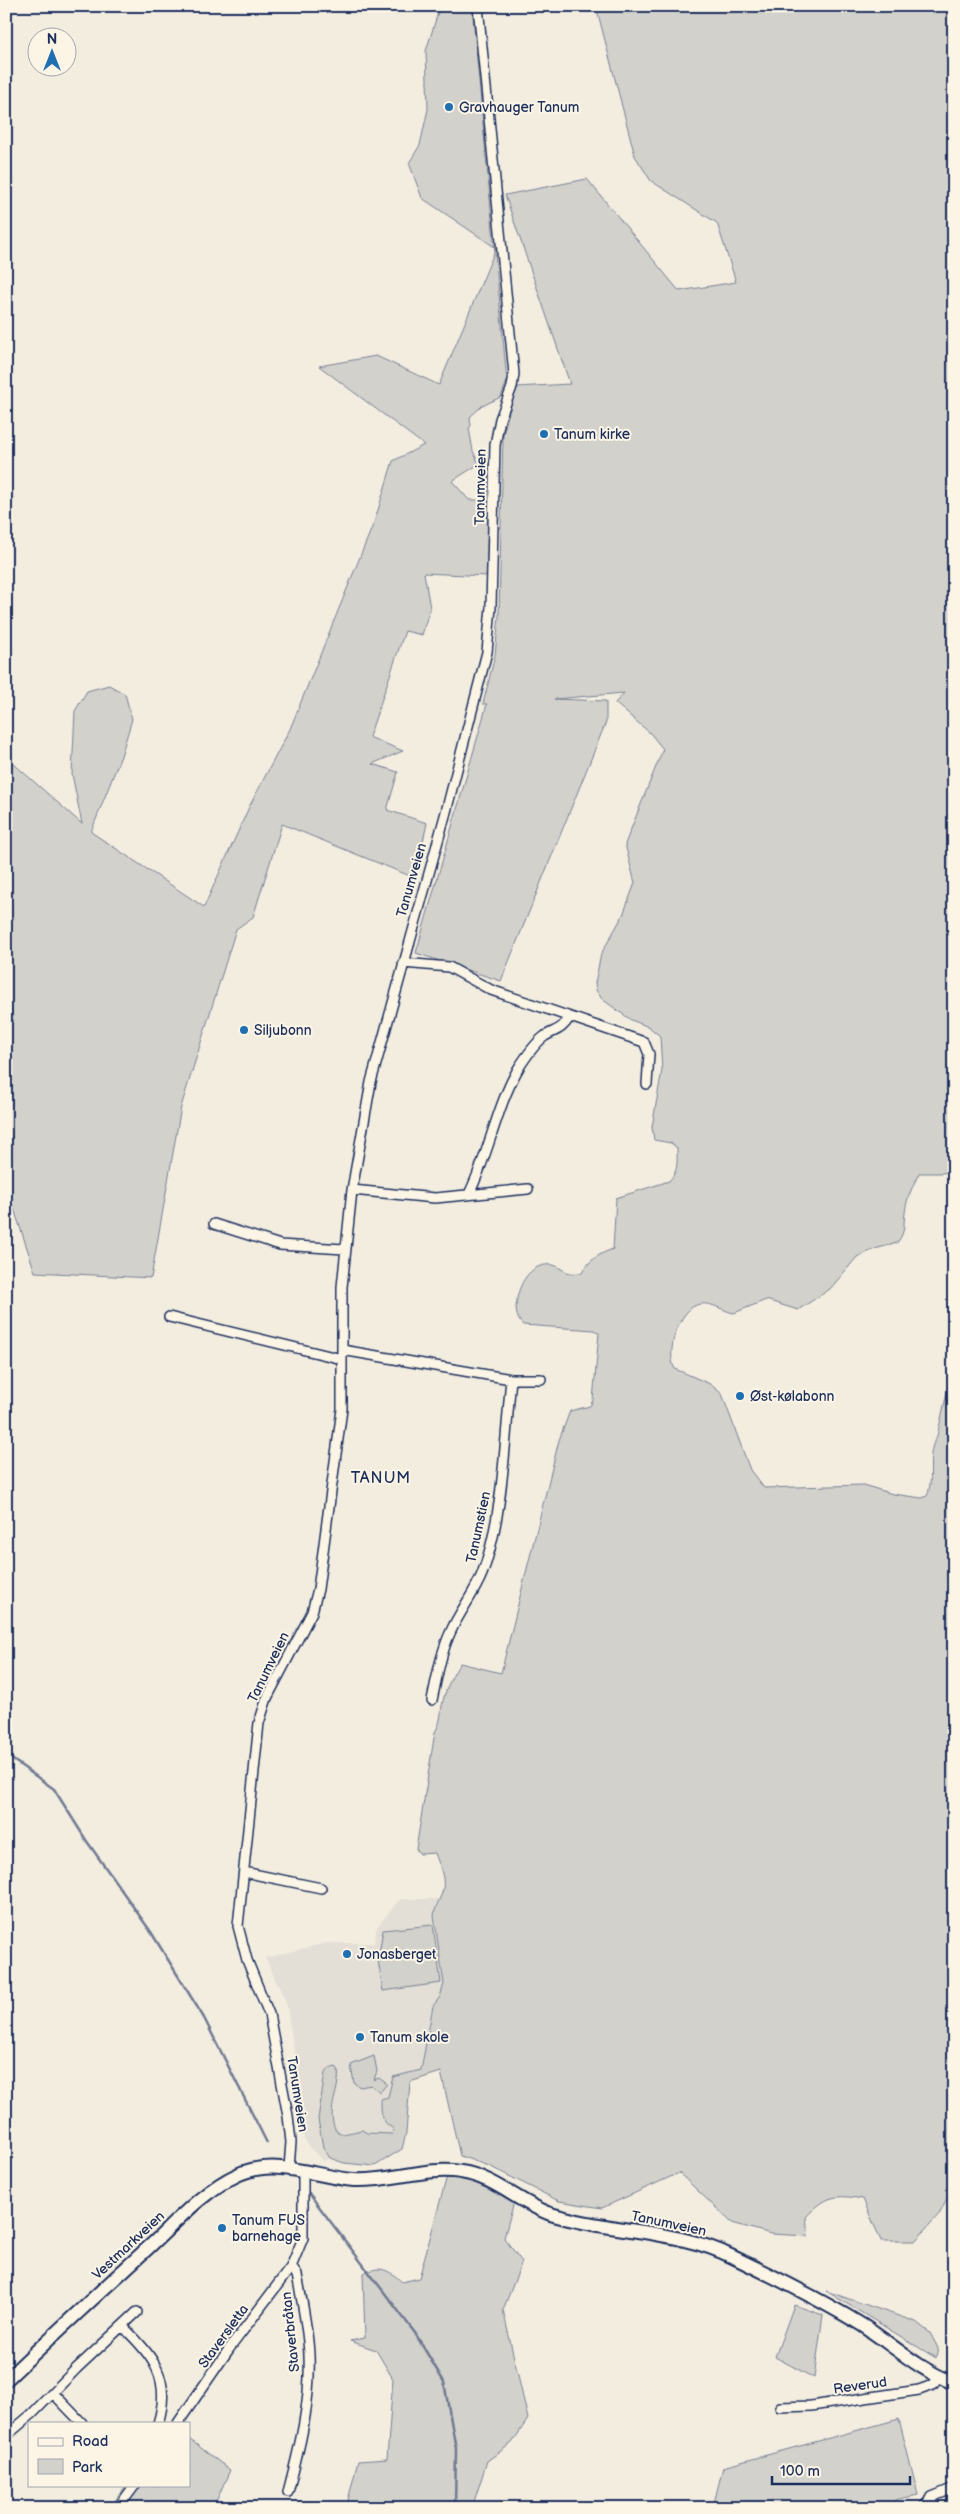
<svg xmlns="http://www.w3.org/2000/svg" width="960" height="2514" font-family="'Balsamiq Sans',sans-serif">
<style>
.built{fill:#e3dfd6}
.green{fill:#d3d1cc;stroke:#778095}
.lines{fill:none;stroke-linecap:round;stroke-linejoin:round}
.stream{stroke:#707a91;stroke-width:2.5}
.minor-casing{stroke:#1b2f5e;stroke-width:12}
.secondary-casing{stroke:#1b2f5e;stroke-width:16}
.minor{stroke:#fcf5e5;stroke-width:9}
.secondary{stroke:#fcf5e5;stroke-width:12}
.poi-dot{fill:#1f6fb2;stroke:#fcf5e5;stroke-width:2}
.labels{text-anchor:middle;stroke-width:4;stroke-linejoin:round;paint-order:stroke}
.poi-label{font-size:14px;fill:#1b2f5e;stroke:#fcf5e5;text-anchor:start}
.street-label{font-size:14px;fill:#1b2f5e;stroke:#fcf5e5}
.quarter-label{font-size:16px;letter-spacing:1px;fill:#1b2f5e;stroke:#fcf5e5}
</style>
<rect width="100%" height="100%" fill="#f3ede0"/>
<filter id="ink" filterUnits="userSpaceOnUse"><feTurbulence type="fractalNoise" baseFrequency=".02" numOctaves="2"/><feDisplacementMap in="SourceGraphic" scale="10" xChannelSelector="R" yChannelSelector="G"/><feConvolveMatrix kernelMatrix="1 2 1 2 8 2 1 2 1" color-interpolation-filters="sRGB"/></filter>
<g filter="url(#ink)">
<path class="built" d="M400 1899H438L434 1916 444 1984 440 1997 433 2006 421 2070 393 2077 388 2097 381 2100V2116L394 2129 392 2134 352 2131 343 2134 336 2131 331 2120 337 2088 325 2073 318 2119 323 2147 330 2158 324 2161 310 2148 304 2138 292 2084V2075L296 2062 286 2002 265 1958 326 1943H374L377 1927Z"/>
<path class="green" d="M440 6H472L507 381 501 397 482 406 470 417 471 426 469 428 473 451 479 464 452 481 469 500H488L487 576 424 573 430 608 422 635 405 631 369 737 403 751 372 764 398 772 387 810 427 823 415 878 282 824 253 917 236 929 181 1107 151 1278 35 1272 6 1185V757L82 824 72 774 75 711 87 691 109 685 125 694 132 719 121 756 91 832 204 907 250 805 290 729 375 520 393 461 424 445 319 366 376 356 439 385 496 248 422 198 409 163 420 145 428 109 426 51Z
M596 6H954V1171L942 1173H919C913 1186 906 1199 905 1213 903 1227 906 1231 897 1243L875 1249 857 1257 830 1289 798 1310 766 1300 734 1313C723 1311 712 1302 700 1304 679 1307 665 1353 675 1369L710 1384 722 1394 750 1470 764 1488 863 1485 893 1494 922 1498 927 1496C935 1477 925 1455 937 1436L954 1362V2185L940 2213 915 2241H881L863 2199C834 2194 826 2196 806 2217L808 2236 771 2234 732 2223 679 2173 602 2208 559 2201 489 2166 460 2156 441 2072 410 2082 406 2133 402 2149 375 2166 344 2163 330 2158 323 2147 318 2119 325 2073 328 2069 336 2067 338 2069C341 2092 325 2108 336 2131L343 2134 362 2130 367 2133 392 2134 394 2129C381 2122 381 2114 381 2099L388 2097 393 2077 421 2070 433 2006 440 1997 444 1984 434 1916C435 1906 441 1898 443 1889 445 1876 439 1865 435 1853L420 1854 416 1849 435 1732C442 1721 440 1713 443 1701 446 1687 453 1675 460 1663L501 1673 559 1440 570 1411 590 1406 593 1400 599 1333 594 1330 523 1325C516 1319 515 1308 517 1299 520 1281 532 1262 553 1265 558 1266 562 1270 567 1272 571 1274 577 1273 582 1273 590 1259 599 1254 613 1249L616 1198 669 1181C679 1171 677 1161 677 1148L671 1143 654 1140 652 1127 662 1070 660 1036 649 1027 631 1020 602 999 596 990 595 983 601 954 623 915 635 883 625 844 663 749 650 733 615 703 624 693 554 699 606 701V722L501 981 416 953 487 704H483L495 655 499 616 503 434 516 387 570 384 505 195 587 179 679 291 736 282 717 223 651 181 635 156Z
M433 1925 441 1983 383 1991 378 1960 383 1930Z
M374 2056 377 2071 374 2080 379 2078 387 2084 380 2092 371 2085 360 2087 354 2083 351 2065Z
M447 2176C473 2179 492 2190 514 2202L504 2238 522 2262 503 2310 528 2419 512 2443 487 2461 472 2508H346L358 2461 387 2459 393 2379 376 2350 350 2341 365 2338 363 2273C381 2265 389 2270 402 2282L419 2278Z
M826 2291 916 2322 930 2333 938 2348 936 2358Z
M794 2305 823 2315 814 2378 775 2357Z
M899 2419 918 2495 895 2500 887 2508H708L714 2503 723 2467Z
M189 2439 230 2470 213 2508H110L126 2485H189Z"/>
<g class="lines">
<path class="stream" d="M6 1755 54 1789 86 1840 151 1932 204 2018 267 2143
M308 2192 415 2333 444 2382 456 2449 455 2508"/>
<defs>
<path id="minor" d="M403 963 449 967 491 990 644 1042 649 1054 647 1084
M352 1190 435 1198 528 1189
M469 1194C489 1154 496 1108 518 1069 525 1058 534 1044 545 1036 555 1030 562 1030 569 1018
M214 1224 280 1245 344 1249
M169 1317 342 1359
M342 1350 511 1379H541
M432 1700C437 1677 441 1652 451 1631 460 1611 474 1594 482 1574 503 1521 505 1437 511 1379
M244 1872 321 1888
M289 2168 291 2142 288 2116 269 2014 247 1960 238 1926 259 1723 267 1698 312 1612 318 1589 342 1409V1287L352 1190 371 1082 446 812 487 652 491 607 495 445 500 419 512 387 514 374 478 6
M122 2326C153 2355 172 2379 158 2423
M53 2393 82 2423
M780 2407 811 2406 919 2390 933 2385 939 2377
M178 2423 229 2349 291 2267 303 2238V2171
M6 2436 32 2414 77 2368 137 2312
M288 2492C300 2446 311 2402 309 2355 308 2329 302 2301 297 2275L291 2267
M932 2497 936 2508
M6 2507 8 2508
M118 2508 135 2485
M923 2508 932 2497 954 2488"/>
<path id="secondary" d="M6 2380C53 2335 101 2291 149 2247 176 2222 203 2191 237 2175 275 2157 315 2177 354 2180 390 2182 428 2166 461 2172 496 2177 521 2205 554 2215 613 2233 677 2229 733 2257 777 2278 821 2300 862 2325 893 2345 919 2370 954 2383"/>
</defs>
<use href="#minor" class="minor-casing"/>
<use href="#secondary" class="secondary-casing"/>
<use href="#minor" class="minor"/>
<use href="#secondary" class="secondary"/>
</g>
</g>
<g class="poi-dot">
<circle cx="449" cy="107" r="5"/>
<circle cx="544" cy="434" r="5"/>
<circle cx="244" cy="1030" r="5"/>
<circle cx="740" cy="1396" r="5"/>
<circle cx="347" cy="1954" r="5"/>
<circle cx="360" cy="2037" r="5"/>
<circle cx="222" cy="2228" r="5"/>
</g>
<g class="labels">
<g class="poi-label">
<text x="459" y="112">Gravhauger Tanum</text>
<text x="554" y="439">Tanum kirke</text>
<text x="254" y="1035">Siljubonn</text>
<text x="750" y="1401">Øst-kølabonn</text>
<text x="357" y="1959">Jonasberget</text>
<text x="370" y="2042">Tanum skole</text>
<text x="232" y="2225">Tanum FUS<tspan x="232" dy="16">barnehage</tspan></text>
</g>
<g class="street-label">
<text transform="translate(480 487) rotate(-89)" y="5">Tanumveien</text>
<text transform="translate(411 880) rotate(-74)" y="5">Tanumveien</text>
<text transform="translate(478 1527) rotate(-78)" y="5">Tanumstien</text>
<text transform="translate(268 1667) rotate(-64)" y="5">Tanumveien</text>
<text transform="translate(298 2094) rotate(81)" y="5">Tanumveien</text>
<text transform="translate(669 2223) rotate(12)" y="5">Tanumveien</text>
<text transform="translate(128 2245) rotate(-43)" y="5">Vestmarkveien</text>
<text transform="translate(290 2332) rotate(-96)" y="5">Staverbråtan</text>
<text transform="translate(223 2336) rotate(-54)" y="5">Staversletta</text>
<text transform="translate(860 2385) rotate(-8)" y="5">Reverud</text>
</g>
<g class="quarter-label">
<text x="381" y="1483">TANUM</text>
</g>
</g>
<rect width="960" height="2514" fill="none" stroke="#fcf5e5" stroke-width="25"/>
<rect x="12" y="12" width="935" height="2489" fill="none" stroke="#1b2f5e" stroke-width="2" filter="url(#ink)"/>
<rect x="28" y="2422" width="162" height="65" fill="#fcf5e5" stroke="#a2a6af"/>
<rect x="38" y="2438" width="25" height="8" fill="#fcf5e5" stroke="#a2a6af"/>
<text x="72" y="2446" font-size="15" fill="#1b2f5e">Road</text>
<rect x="38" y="2459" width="25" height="15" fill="#d3d1cc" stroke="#a2a6af"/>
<text x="72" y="2472" font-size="15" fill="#1b2f5e">Park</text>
<g transform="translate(52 52)"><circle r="24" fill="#fcf5e5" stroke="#a2a6af"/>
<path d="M0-4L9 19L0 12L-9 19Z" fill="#1f6fb2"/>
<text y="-8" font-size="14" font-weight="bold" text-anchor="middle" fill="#1b2f5e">N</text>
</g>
<path d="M772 2476v8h138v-8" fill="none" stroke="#1b2f5e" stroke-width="2.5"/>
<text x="780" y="2476" font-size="15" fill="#1b2f5e" stroke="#fcf5e5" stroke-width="4" paint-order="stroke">100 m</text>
</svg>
